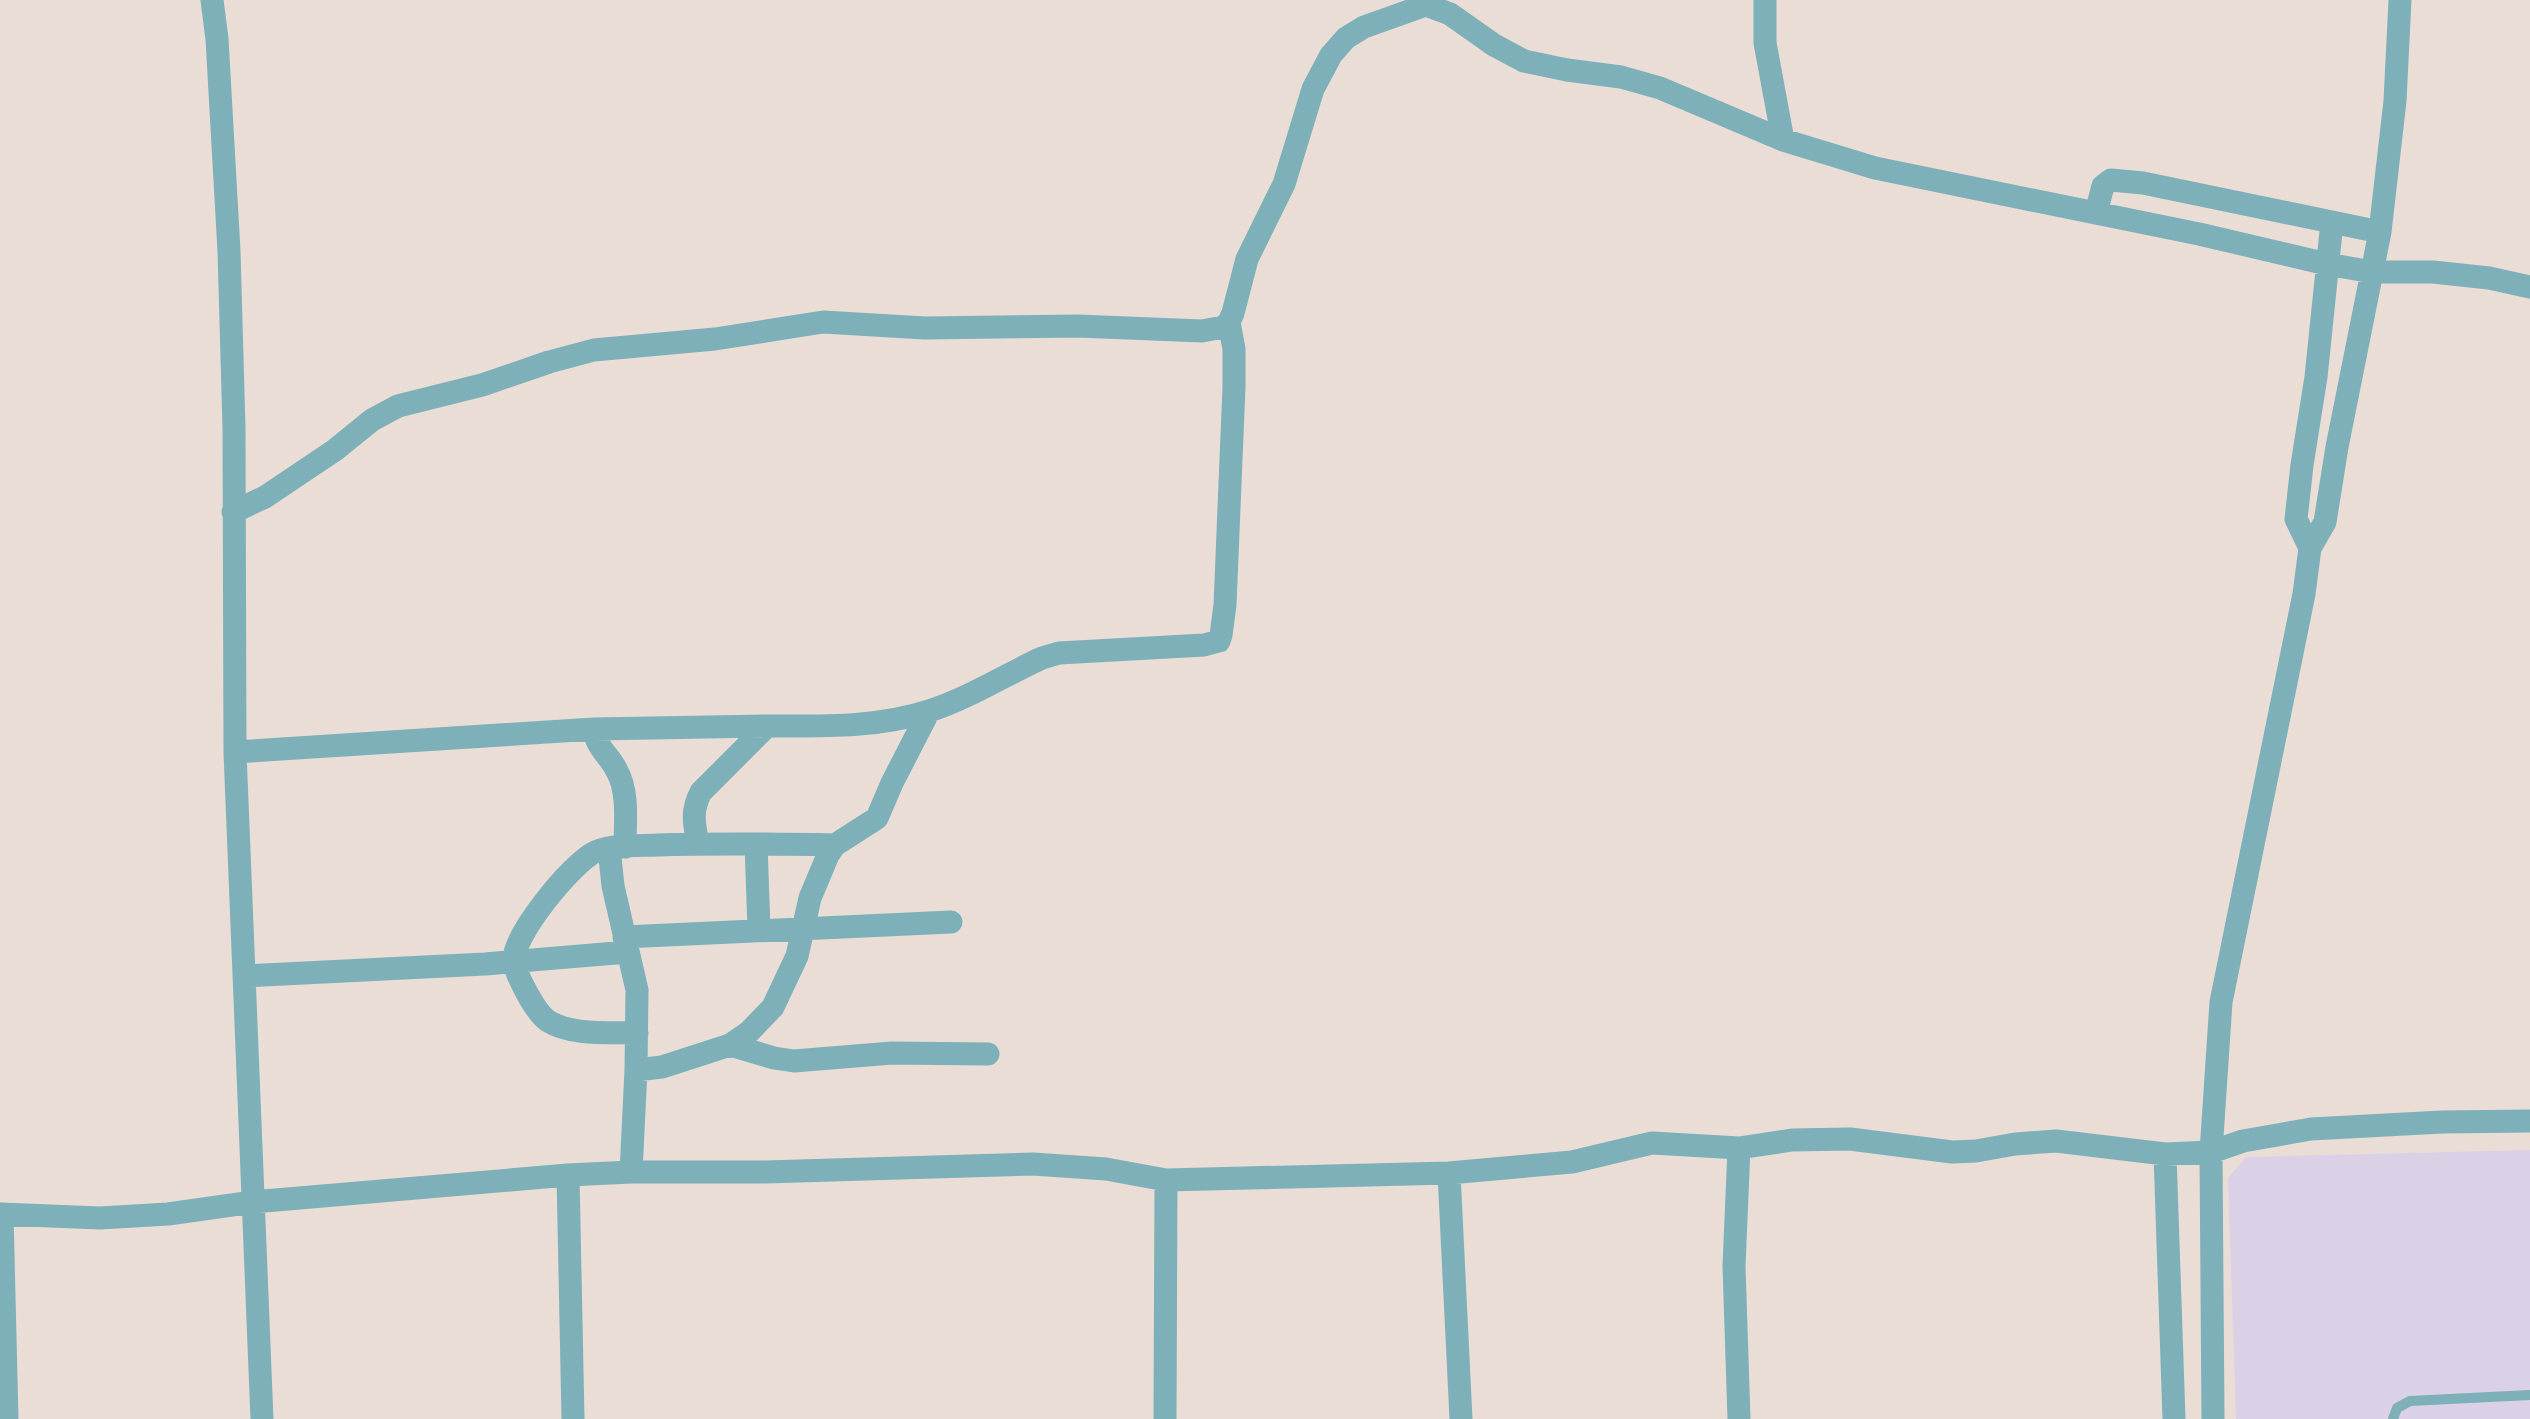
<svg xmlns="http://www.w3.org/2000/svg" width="2530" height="1419" font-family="Ubuntu,sans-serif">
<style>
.education{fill:#dbd1e6}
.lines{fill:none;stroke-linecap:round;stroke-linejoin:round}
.lane{stroke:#7db0b8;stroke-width:10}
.street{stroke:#7db0b8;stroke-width:23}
</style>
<rect width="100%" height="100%" fill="#eaddd6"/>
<path class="education" d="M2530 1150V1419H2236L2228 1178 2246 1157Z"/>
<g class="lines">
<path class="lane" d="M2393 1419 2397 1408 2410 1401 2530 1395"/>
<path class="street" d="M212 0 217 39 229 251 234 428 235 752 262 1419
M1427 0 1426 5 1450 14 1494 45 1524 61 1567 70 1621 77 1660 88 1783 140 1875 168 2199 234 2327 264 2372 272H2433L2489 278 2530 287
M1765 0V43L1783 140
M2096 213 2103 186 2111 180 2143 183 2380 232
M233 512 265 497 335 450 372 420 398 406 482 385 549 362 594 350 715 339 823 322 925 328 1078 326 1202 331 1223 327 1229 322 1233 313 1247 259 1284 184 1313 89 1331 55 1346 38 1364 27 1426 5
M2310 548 2296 519 2302 465 2316 377 2332 222
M235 752 594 729
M698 844C694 823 691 811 701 792L767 726C820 726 877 728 929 711 967 699 1005 675 1042 658L1059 653 1204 645 1219 641 1221 635 1225 605 1234 387V349L1229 322
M756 844 759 929
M625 847C625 822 629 793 617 771 609 754 597 750 594 729L767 726
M609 848 613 886 637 990 636 1070 631 1172
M624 937 951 922
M245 976 485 964 628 952
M637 1033C610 1032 572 1036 548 1021 536 1013 516 976 514 961 512 936 572 863 595 852 614 844 638 846 658 845 717 843 776 844 835 845
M730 1045 774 1058 794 1061 892 1053 988 1054
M636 1070 662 1067 730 1045 749 1032 773 1007 797 956 810 898 828 855 835 845 877 818 892 783 929 711
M1739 1148 1734 1266 1739 1419
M2165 1154 2174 1419
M1449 1173 1461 1419
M568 1175 573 1419
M0 1214 100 1218 168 1214 253 1202 568 1175 631 1172H765L1033 1164 1106 1169 1166 1180 1449 1173 1572 1162 1652 1143 1739 1148 1792 1140 1850 1139 1952 1152 1976 1151 2015 1144 2056 1141 2165 1154 2211 1152 2243 1141 2311 1129 2442 1122 2530 1121
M2 1214 7 1419
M1165 1419 1166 1180
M2213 1419 2211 1152 2221 1002 2304 594 2310 548 2325 522 2337 447 2380 232 2395 101 2400 0"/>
</g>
</svg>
